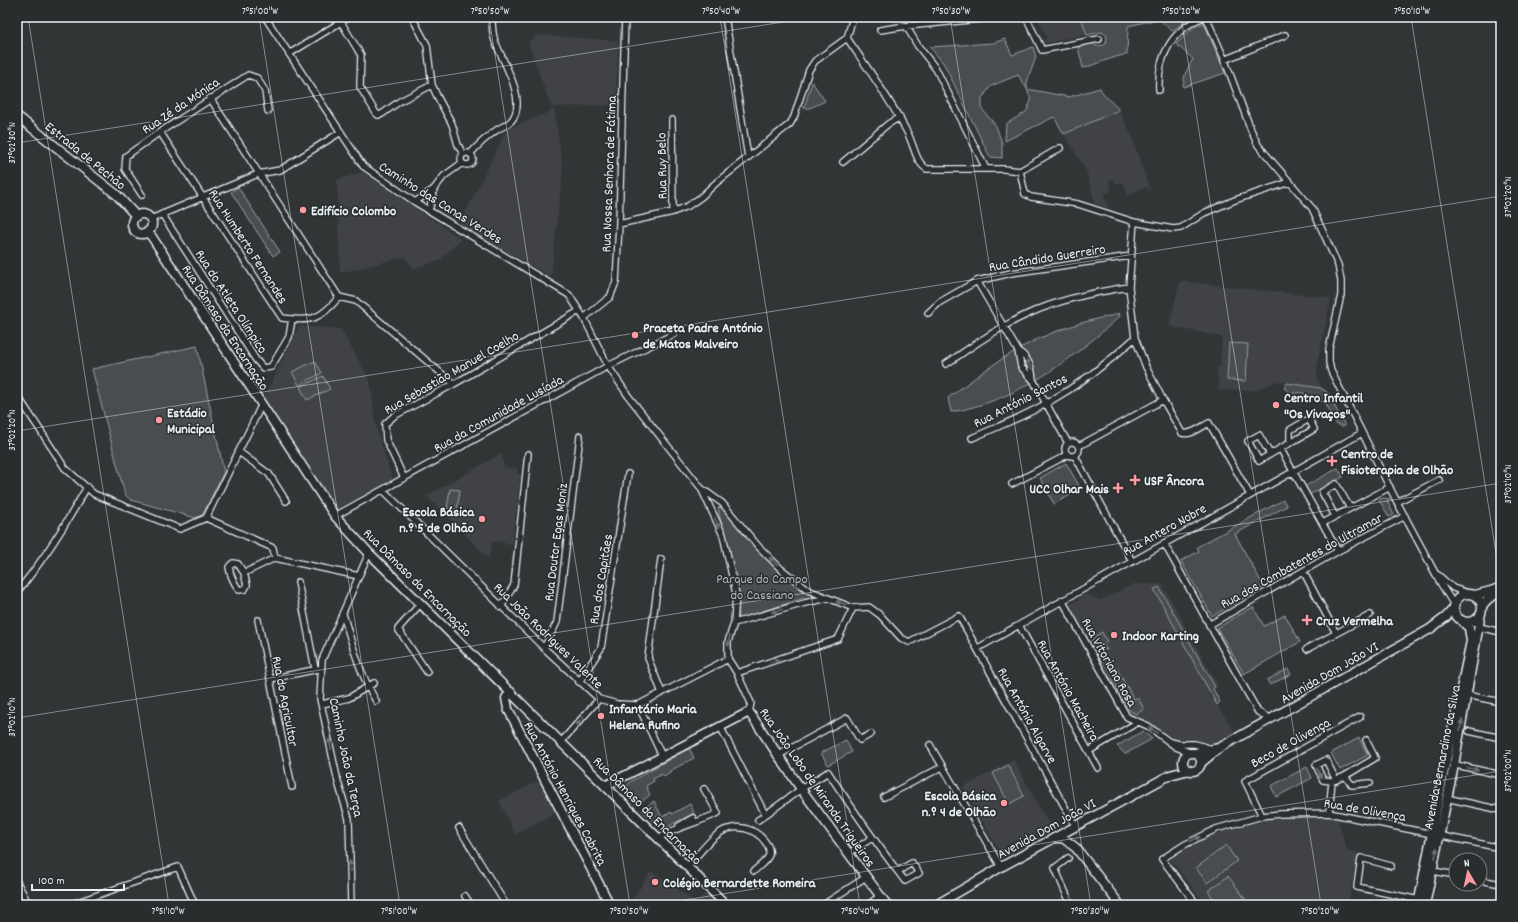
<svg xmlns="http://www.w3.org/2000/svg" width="1518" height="922" font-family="Dekko,sans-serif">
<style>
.built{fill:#3f4244}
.green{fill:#494d4f;stroke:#989fa4}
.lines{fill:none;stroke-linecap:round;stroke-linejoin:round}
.street-casing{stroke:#e8f1f8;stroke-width:8}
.secondary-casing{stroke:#e8f1f8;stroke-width:11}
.street{stroke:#2a2d2e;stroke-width:5.5}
.secondary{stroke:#2a2d2e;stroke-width:8}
.oneway{fill:#6c7275}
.ticks{fill:none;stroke:#e8f1f8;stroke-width:1;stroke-opacity:0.45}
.poi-dot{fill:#ff9aa2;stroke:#2a2d2e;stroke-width:1.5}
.labels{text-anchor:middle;stroke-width:3;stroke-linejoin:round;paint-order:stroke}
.street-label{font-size:14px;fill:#e8f1f8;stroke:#2a2d2e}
.poi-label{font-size:14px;font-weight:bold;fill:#e8f1f8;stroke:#2a2d2e;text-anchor:start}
.park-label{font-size:14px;fill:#b0b8bd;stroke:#2a2d2e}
.neatline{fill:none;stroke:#e8f1f8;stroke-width:1.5}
.ticks-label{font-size:10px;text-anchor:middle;fill:#e8f1f8}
</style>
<rect width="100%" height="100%" fill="#323536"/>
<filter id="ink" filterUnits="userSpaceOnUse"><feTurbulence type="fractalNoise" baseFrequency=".025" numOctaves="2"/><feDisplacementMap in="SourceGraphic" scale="8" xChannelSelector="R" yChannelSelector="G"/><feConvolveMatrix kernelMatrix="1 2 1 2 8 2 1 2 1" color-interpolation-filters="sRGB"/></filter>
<g filter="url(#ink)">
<path class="built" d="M1031 17H1081L1087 35 1045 43 1043 41 1047 38 1037 17 1032 19Z
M539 35 618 41 616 105 551 107 528 42Z
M554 109 563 169 551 277 459 225 507 129 542 115Z
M1119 110 1132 136 1150 191 1146 187 1138 190 1128 196 1123 182 1116 184 1114 179 1109 181 1112 191 1104 194 1109 209 1095 204 1086 170 1064 134Z
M363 172 461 239 439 261 414 268 404 257 340 273 337 180Z
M1180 281 1331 298 1318 360 1317 377 1321 388 1278 381 1257 390H1219L1217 367H1220L1222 337 1169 326Z
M299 326 341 329 370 381 377 431 393 481 336 509 264 398Z
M502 453 504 467 518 469 517 474H521L512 544 492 541 489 559 427 496Z
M1133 584H1162L1218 686 1208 693 1230 724 1236 736 1223 744 1178 741 1151 724 1128 713 1114 689 1069 605 1086 594 1101 600Z
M1014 760 1053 832 1003 858 963 787Z
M540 780 555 813 515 834 499 801Z
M1301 816 1338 819 1347 850 1358 853 1348 905H1206L1170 859 1203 839 1237 826 1269 819Z
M651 871 683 893 695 903 705 894 715 905H635L632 900Z"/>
<path class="green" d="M1081 17H1191L1172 31 1159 19 1128 26 1127 54C1112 57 1098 64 1083 68L1078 47 1093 43 1096 46 1104 45 1106 43 1107 36 1102 32 1087 35Z
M1204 23 1225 73 1183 87 1185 74 1193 59 1176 44 1194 27Z
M1005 39 1012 55 1033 47 1036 57 1027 82V89L1069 97 1100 88C1104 97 1113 102 1119 110L1064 134 1054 117 1005 141 1006 124 1026 112 1031 101 1027 89 1018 75 991 86 982 98V109L996 126 1002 143V158L990 157 944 64 930 47 993 43Z
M812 82 825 101 810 108H804Z
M238 187 280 252 273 256 231 192Z
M1119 313 1120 316C1072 360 1017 401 951 412L948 398C981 373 1013 348 1052 333 1065 328 1079 323 1093 320 1102 317 1111 317 1119 313Z
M1229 343 1248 344 1246 381 1227 380Z
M197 346 224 472 203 514 196 518 131 500 125 495 92 369Z
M315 361 322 373 299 385 292 372Z
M323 376 330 389 307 400 300 387Z
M1287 383 1321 388 1328 393 1345 426 1342 427 1341 425H1337L1325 402 1306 397 1304 393C1295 391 1294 397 1284 388Z
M1066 463 1081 489 1054 504 1040 478Z
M1338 468 1343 477 1309 495 1304 487Z
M450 489 460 490 457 510 447 509Z
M1383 498 1390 499 1387 501 1394 515 1389 517 1379 500Z
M1283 500 1287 506 1235 534 1264 587 1212 616 1181 561 1199 551 1197 547Z
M721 507 756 547 805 591 816 597 804 598 739 619C738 591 734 563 725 535 723 526 719 518 718 508Z
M1368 522 1371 528 1338 546 1335 540Z
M1159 587 1215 687 1213 689 1220 702 1217 705 1154 589Z
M1253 607 1264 626 1285 615 1300 642 1244 674 1217 628Z
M1102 632 1107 642 1103 644 1107 650 1101 648H1096L1092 640 1094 637Z
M1096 653H1103L1112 669 1116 667 1134 699 1138 698 1144 709 1136 714 1129 710 1113 680 1108 677Z
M1288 669 1291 674 1270 685 1267 680Z
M1143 731 1152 739 1125 754 1117 746Z
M1359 738 1368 755 1340 770 1331 753Z
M846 740 852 752 828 765 821 753Z
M689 748 694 758 670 771V772L664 776 662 774 653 779 654 781 646 786 650 795 637 805 629 796 627 786 630 782Z
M1008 765 1024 796 1009 804 993 773Z
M1307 767 1312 778 1276 797 1271 786Z
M654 801 662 817 671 812 672 814 690 804 694 813 671 825 664 832 642 810Z
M1226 845 1237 861 1207 883 1196 868Z
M1228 876 1250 905H1218L1208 891Z"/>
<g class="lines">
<defs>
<path id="street" d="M265 17 363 166 415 202 569 295 584 318 608 366 629 397 701 488 723 535 736 594 734 623 728 642V659
M412 17 427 45 432 85 437 96 452 124 458 145 463 154
M725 17 748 157
M1026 17 1042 50 1099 39
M1206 17 1224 58 1251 130 1258 145 1312 208 1338 265 1341 281V295L1329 349V362L1331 371 1397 502 1441 584 1454 605
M341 22 361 55 360 87 376 113 378 115 382 114 400 101 432 85
M906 26 918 46 936 69 986 169
M880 30 906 26 1002 17
M847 38C868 69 890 99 907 132 914 144 915 162 927 169H1004L1020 171
M289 54 349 17
M1224 60 1285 35
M1159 90C1157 57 1172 29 1204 17
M210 98 339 297 356 301 454 384
M672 120 673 212
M160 132 282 318C311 322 320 320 339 297
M461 159a6 6 0 1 1 12 0a6 6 0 1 1-12 0Z
M470 154C478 145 488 136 498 129 502 127 507 125 511 121 529 101 502 61 495 41 492 33 492 25 492 17
M843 162 888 124 900 117
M1020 171 1025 194 1031 197 1078 204 1134 222 1173 229 1181 228 1204 213 1235 200 1290 182
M1020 171 1060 148
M142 195 125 169 126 156 160 132 248 75 257 78 265 91 268 111
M415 202 434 189 444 176 462 163
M429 211 434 189
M162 214 256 360 263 368 271 367 289 337 292 319
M151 219 258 174 280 170 341 132
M1134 222 1129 287 1135 338 1146 367 1163 400 1182 433C1190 436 1201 427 1209 423L1250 495
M619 224 673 212 688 206 701 197 717 182 790 124 794 117 809 70 815 61 847 38 853 17
M977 281 1018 351 1021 367 1033 380 1068 443
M928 313 940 302 977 281 1011 273 1131 256
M584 318 610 297 616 282 619 224 625 17
M1018 351C1029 358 1032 368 1033 380
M946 364C973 346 999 327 1028 314 1060 299 1094 292 1129 287
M17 395 65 468 94 494 180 529 206 518 261 406
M972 438C997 427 1023 417 1047 403 1079 385 1108 363 1135 338
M1065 449a7 7 0 1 1 14 0a7 7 0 1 1-14 0Z
M1079 446 1163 400
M1280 448 1338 551
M239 452 269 474 286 501
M1270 454 1259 435 1248 441 1259 461C1277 450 1296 440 1314 429L1309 419 1290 430V443
M1075 456 1132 561
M404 478 386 440 385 424 394 416 454 384 579 311
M1012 484 1067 455
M701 488 722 503 758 546 781 569 808 590 853 608 869 607 880 615 901 638 909 642 959 616 1076 827
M383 490 544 648 599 699 617 704 638 705 728 659
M1397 502 1439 480
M335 516 608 366 674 334
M1335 516 1322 492 1336 484 1350 508
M206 518 273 548 275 558
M1323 523 1390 487
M1164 543 1258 712 1271 719
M661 559 648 658 662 693
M233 563 238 564 244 573 247 585 245 589 239 590C234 583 230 575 229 567Z
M1303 571 1336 633
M244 573 275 558 359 576
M1438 575 1453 588 1468 593
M298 582 315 669
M17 592C44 560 66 524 87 487
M1062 600 1127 717 1148 726 1176 747 1192 753
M421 603 398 629 427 672
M501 607 514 585 528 454
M343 614C352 644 360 674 376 701
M258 620 292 787
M734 623 805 603 828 598
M1019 625 1098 768
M1209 625 1338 551 1405 516
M1479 627 1501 632
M544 648 557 622 580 436
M978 648 1362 433
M1307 649 1370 615
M728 659 737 673 751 703 749 712
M737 673 838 639 853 608
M270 679 318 669
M579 682 601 648 628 474
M1466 695 1501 702
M322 704 349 698 374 683
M638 705 662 756
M720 726 765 814
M1469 731 1501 738
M561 742 599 699
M1171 742 1179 744H1195L1212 749
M930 745 1001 867
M1089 751 1138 722
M777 756 847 718 860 740 871 734
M1452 764 1501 775
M1345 776 1352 785 1370 783
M1336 780 1345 776 1375 758 1366 740
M884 797 942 767
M1446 798 1501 810
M1329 813 1332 781 1336 780 1326 760 1316 765 1323 780 1332 781
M1262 816 1245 781 1360 717
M758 820 801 789 828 772C853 810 878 846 905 881L919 873 912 863 898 871
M679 826 693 818
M459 828 506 905
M658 838C676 827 698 823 718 813L704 789
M849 853 872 838
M1068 858 1055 868 1071 905
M1391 866 1361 858 1357 887 1419 900
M687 867C697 857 714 832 728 829 744 824 760 832 768 846 769 849 770 852 769 855 767 861 759 866 754 871
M1433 871 1456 875
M1480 880 1501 884
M17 882 29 905
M465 896 471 905
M69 905 178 867 195 905
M351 905 349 819 338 782 320 699 322 660 369 553
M594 905 607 900
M823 905 866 877
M868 905 880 896
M1184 905 1192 898
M1197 905 1162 859 1184 845 1216 829 1262 816 1280 814 1329 813 1501 848"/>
<path id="secondary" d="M17 116 117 195 136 216
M132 224a10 10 0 1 1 20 0a10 10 0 1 1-20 0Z
M148 231 335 516 369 553 726 905
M1454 608a14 14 0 1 1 28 0a14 14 0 1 1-28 0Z
M1475 595 1491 591 1501 587
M1482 606 1488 599 1500 592
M511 692 506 698 508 709 610 905
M1195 753 1219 748
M1183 762a9 9 0 1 1 18 0a9 9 0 1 1-18 0Z
M1201 763 1219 748 1430 629 1446 617 1454 608
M605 786 749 712 801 789 887 905
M1056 838H1063L1076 848 1120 905
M936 905 1001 867 1170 775 1189 770
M1418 905 1444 770 1471 641 1469 628 1463 622
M1425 905 1454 765 1481 613"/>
</defs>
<use href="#street" class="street-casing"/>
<use href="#secondary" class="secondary-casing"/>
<use href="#street" class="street"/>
<use href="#secondary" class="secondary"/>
</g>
<defs><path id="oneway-solid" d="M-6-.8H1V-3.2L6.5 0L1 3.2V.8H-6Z"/></defs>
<g class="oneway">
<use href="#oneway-solid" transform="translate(1029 364) rotate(-117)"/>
<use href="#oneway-solid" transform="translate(717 523) rotate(65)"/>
<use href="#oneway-solid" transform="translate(773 561) rotate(-136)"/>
<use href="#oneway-solid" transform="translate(841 603) rotate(-160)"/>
<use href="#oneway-solid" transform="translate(777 611) rotate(164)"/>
<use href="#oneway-solid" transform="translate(729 641) rotate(100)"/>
<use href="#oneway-solid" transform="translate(774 661) rotate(-19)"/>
<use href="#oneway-solid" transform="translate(580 721) rotate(131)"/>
<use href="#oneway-solid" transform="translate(1461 725) rotate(-80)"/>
<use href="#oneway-solid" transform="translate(1153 730) rotate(-144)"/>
<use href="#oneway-solid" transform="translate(330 744) rotate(-102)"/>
<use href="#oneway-solid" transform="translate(1473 769) rotate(12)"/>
<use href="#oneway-solid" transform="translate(1319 773) rotate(65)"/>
<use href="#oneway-solid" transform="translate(1195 839) rotate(-27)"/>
<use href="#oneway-solid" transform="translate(1436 853) rotate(-80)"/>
<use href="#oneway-solid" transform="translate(350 866) rotate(-91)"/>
</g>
</g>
<path class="ticks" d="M28 17 169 905M259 17 400 905M489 17 630 905M720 17 860 905M950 17 1091 905M1181 17 1321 905M1411 17 1501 585M17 143 815 17M17 431 1501 196M17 718 1501 483M653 905 1501 771"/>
<g class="poi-dot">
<circle cx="303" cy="210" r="4"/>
<circle cx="635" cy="335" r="4"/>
<circle cx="1276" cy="405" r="4"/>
<circle cx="159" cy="420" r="4"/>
<path d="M1330 455h4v4h4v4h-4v4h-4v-4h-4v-4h4z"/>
<path d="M1133 474h4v4h4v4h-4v4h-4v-4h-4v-4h4z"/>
<path d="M1116 482h4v4h4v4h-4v4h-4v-4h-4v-4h4z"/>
<circle cx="482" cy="519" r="4"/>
<path d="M1305 614h4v4h4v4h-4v4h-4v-4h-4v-4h4z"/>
<circle cx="1114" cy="635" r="4"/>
<circle cx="601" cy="716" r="4"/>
<circle cx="1004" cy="803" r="4"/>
<circle cx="655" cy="882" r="4"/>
</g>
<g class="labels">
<g class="street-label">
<text transform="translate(180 105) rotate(-34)" y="5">Rua Zé da Mónica</text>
<text transform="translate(86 155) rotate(39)" y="5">Estrada de Pechão</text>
<text transform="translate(661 166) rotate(-91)" y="5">Rua Ruy Belo</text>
<text transform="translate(608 174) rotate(-88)" y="5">Rua Nossa Senhora de Fátima</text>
<text transform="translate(441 202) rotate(32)" y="5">Caminho das Canas Verdes</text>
<text transform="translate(249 246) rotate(57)" y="5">Rua Humberto Fernandes</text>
<text transform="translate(1047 257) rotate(-9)" y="5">Rua Cândido Guerreiro</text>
<text transform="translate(232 301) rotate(57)" y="5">Rua do Atleta Olímpico</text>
<text transform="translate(226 327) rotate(57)" y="5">Rua Dâmaso da Encarnação</text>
<text transform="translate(451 372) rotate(-30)" y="5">Rua Sebastião Manuel Coelho</text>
<text transform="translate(1020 400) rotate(-27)" y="5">Rua António Santos</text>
<text transform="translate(498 413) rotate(-29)" y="5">Rua da Comunidade Lusíada</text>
<text transform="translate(1164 529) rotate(-29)" y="5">Rua Antero Nobre</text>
<text transform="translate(555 542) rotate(-83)" y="5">Rua Doutor Egas Moniz</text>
<text transform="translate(1301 560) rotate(-29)" y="5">Rua dos Combatentes do Ultramar</text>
<text transform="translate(600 579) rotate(-81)" y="5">Rua dos Capitães</text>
<text transform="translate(418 582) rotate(45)" y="5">Rua Dâmaso da Encarnação</text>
<text transform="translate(549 635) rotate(44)" y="5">Rua João Rodrigues Valente</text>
<text transform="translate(1110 662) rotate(61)" y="5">Rua Vitoriano Rosa</text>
<text transform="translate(1329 672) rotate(-30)" y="5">Avenida Dom João VI</text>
<text transform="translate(1069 690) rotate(61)" y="5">Rua António Macheira</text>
<text transform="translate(286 701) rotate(79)" y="5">Rua do Agricultor</text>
<text transform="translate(1028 715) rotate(61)" y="5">Rua António Algarve</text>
<text transform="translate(1290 742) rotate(-29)" y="5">Beco de Olivença</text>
<text transform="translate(347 757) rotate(78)" y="5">Caminho João da Terça</text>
<text transform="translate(1441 757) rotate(-79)" y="5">Avenida Bernardino da Silva</text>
<text transform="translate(818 787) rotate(55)" y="5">Rua João Lobo de Miranda Trigueiros</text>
<text transform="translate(566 793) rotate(62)" y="5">Rua António Henriques Cabrita</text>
<text transform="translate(1365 809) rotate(10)" y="5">Rua de Olivença</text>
<text transform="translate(648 810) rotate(45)" y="5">Rua Dâmaso da Encarnação</text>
<text transform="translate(1046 828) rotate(-29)" y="5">Avenida Dom João VI</text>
</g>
<g class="poi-label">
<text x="311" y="215">Edifício Colombo</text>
<text x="643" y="332">Praceta Padre António<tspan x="643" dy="16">de Matos Malveiro</tspan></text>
<text x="1284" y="402">Centro Infantil<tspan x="1284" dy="16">"Os Vivaços"</tspan></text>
<text x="167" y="417">Estádio<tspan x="167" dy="16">Municipal</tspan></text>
<text x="1341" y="458">Centro de<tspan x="1341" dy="16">Fisioterapia de Olhão</tspan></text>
<text x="1144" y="485">USF Âncora</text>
<text x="1109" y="493" text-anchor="end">UCC Olhar Mais</text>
<text x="474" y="516" text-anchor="end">Escola Básica<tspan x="474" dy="16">n.º 5 de Olhão</tspan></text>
<text x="1316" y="625">Cruz Vermelha</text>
<text x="1122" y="640">Indoor Karting</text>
<text x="609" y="713">Infantário Maria<tspan x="609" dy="16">Helena Rufino</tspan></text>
<text x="996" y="800" text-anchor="end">Escola Básica<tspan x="996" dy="16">n.º 4 de Olhão</tspan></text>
<text x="663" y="887">Colégio Bernardette Romeira</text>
</g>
<g class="park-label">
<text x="762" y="583">Parque do Campo<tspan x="762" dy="16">do Cassiano</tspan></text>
</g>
</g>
<rect width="1518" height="922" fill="none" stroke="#2a2d2e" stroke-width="44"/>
<g transform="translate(1468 872) rotate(351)"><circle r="19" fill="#2a2d2e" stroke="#767b7f"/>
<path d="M0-3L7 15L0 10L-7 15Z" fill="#ff9aa2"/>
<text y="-6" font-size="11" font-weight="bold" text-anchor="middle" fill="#e8f1f8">N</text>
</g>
<path d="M32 884v6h92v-6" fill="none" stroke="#e8f1f8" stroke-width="2"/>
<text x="38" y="884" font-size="12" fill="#e8f1f8" stroke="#2a2d2e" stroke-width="3" paint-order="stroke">100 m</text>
<rect x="22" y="22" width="1474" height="878" class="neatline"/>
<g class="ticks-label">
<text x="260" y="14">7°51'00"W</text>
<text x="490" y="14">7°50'50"W</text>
<text x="721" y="14">7°50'40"W</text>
<text x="951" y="14">7°50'30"W</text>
<text x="1181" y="14">7°50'20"W</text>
<text x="1412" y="14">7°50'10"W</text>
<text transform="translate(11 143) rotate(-90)" y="4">37°02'30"N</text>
<text transform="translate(1507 197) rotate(-90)" y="4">37°02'20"N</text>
<text transform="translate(11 430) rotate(-90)" y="4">37°02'20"N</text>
<text transform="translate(1507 484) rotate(-90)" y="4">37°02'10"N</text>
<text transform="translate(11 717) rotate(-90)" y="4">37°02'10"N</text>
<text transform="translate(1507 771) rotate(-90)" y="4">37°02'00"N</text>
<text x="168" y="914">7°51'10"W</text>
<text x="399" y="914">7°51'00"W</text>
<text x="629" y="914">7°50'50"W</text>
<text x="860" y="914">7°50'40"W</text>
<text x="1090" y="914">7°50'30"W</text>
<text x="1320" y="914">7°50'20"W</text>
</g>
</svg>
